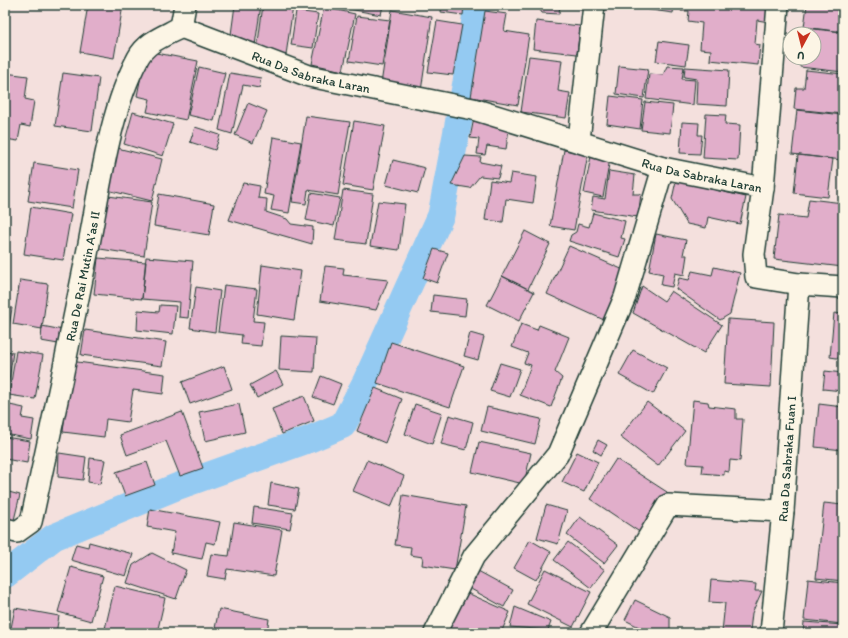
<svg xmlns="http://www.w3.org/2000/svg" width="848" height="638" font-family="Itim,sans-serif">
<style>
.lines{fill:none;stroke-linecap:round;stroke-linejoin:round}
.canal{stroke:#94caf2;stroke-width:27}
.building{fill:#e1aeca;stroke:#1f3d34}
.minor-casing{stroke:#1f3d34;stroke-width:24}
.minor{stroke:#fcf5e5;stroke-width:21}
.labels{text-anchor:middle;stroke-width:3;stroke-linejoin:round;paint-order:stroke}
.street-label{font-size:13px;fill:#1f3d34;stroke:#fcf5e5}
</style>
<rect width="100%" height="100%" fill="#f4e0dd"/>
<filter id="ink" filterUnits="userSpaceOnUse"><feTurbulence type="fractalNoise" baseFrequency=".025" numOctaves="2"/><feDisplacementMap in="SourceGraphic" scale="8" xChannelSelector="R" yChannelSelector="G"/><feConvolveMatrix kernelMatrix="1 2 1 2 8 2 1 2 1" color-interpolation-filters="sRGB"/></filter>
<g filter="url(#ink)">
<g class="lines">
<path class="canal" d="M5 575 54 537 176 487 310 439 343 425 366 381 441 215 466 82 477 5"/>
</g>
<path class="building" d="M88 5H123L114 58 80 52Z
M235 5H261L255 45 230 42Z
M263 5 293 6 286 55 257 50Z
M350 5H383L381 15 349 9Z
M442 5H464L463 15 441 12Z
M537 5H560L559 14 542 13Z
M615 5H674L673 13Z
M681 5H771L769 22 757 20 755 44 760 45 758 65 710 60 711 50 700 49 702 23 688 21 689 11H681Z
M807 5H843V32L804 27Z
M324 7 355 14 343 71 312 64Z
M392 10 432 17 421 91 381 84Z
M296 11 318 14 313 48 291 45Z
M485 11 507 14 504 31 529 35 518 105 471 97Z
M357 16 390 20 382 66 349 61Z
M437 21 462 25 453 75 428 72Z
M536 21 580 26 577 54 533 49Z
M804 28 843 32V72L800 67 801 58H814V34H803Z
M659 41 689 45 686 65 656 61Z
M146 51 198 61 186 120 147 112 150 99 137 96Z
M529 56 562 60 558 91 570 93 566 118 521 112Z
M619 66 648 69 644 98 616 94Z
M667 66 684 67 682 79 695 80 693 105 646 99 649 74 663 75Z
M199 67 225 73 214 121 188 115Z
M685 67 729 70 727 106 696 104 697 79 684 77Z
M806 70 843 74V114L794 109 796 88H804Z
M5 73 28 76 25 99 34 101 30 127 21 125 18 141 5 139Z
M63 73 99 78 92 131 55 126Z
M230 73 261 78 259 88 243 85 232 134 219 130Z
M610 96 643 100 640 129 607 124Z
M645 102 673 105 670 133 641 130Z
M248 103 267 111 253 143 235 135Z
M797 110 843 115 842 160 792 154Z
M133 112 173 124 163 156 124 144Z
M706 114 726 115 725 124 740 125 738 160 703 158Z
M306 116 350 122 338 195 308 190 306 204 292 202Z
M474 118 509 129 506 149 487 146 485 155 477 154 479 139 470 138Z
M354 121 385 126 373 190 343 185Z
M682 122 699 123 698 135H702L700 154 680 153Z
M195 127 220 135 215 150 190 142Z
M273 137 301 142 289 213 271 210 274 196 264 194Z
M113 147 162 159 152 201 103 189Z
M564 150 588 154 574 230 550 226Z
M798 155 833 159 828 197 794 193Z
M465 156 481 157 480 162 501 166 498 178 480 176 470 188 451 185Z
M591 156 610 159 603 197 584 193Z
M393 160 425 168 418 193 386 185Z
M34 163 78 170 72 208 28 201Z
M609 171 635 175 633 194H641L638 217 591 210 593 197 605 199Z
M511 173 537 177 533 203 506 199 503 222 485 220 490 180 509 183Z
M676 181 746 197 740 224 708 217 706 228 687 224 672 199Z
M243 183 260 186 258 198 267 199 266 212 287 219 291 224 313 227 312 244 229 220Z
M343 190 373 194 366 244 335 240Z
M311 193 340 198 334 226 306 220Z
M159 194 214 204 209 235 154 226Z
M101 195 152 202 144 256 94 248Z
M809 199 843 203V267L774 259 779 215 806 218Z
M378 201 405 204 399 250 370 246Z
M31 207 71 214 63 260 24 254Z
M593 213 625 221 621 238 625 239 619 257 569 241 571 235 576 232 578 224 589 227Z
M525 231 550 244 528 289 502 276Z
M656 234 686 240 683 255H687L684 275 675 273 672 287 661 285 663 274 649 271Z
M569 246 626 271 604 320 547 294Z
M434 249 448 253 437 283 423 278Z
M146 257 193 261 188 318 179 317 180 302 142 299Z
M98 258 146 262 142 299 94 294Z
M262 265 301 271 294 320 257 314Z
M325 266 344 268 343 275 388 280 376 310 320 301Z
M714 267 740 273 730 314 720 320 676 289 679 278 689 280 692 271 712 275Z
M502 276 534 292 519 321 487 305Z
M20 280 48 284 42 329 13 324Z
M224 285 257 289 253 321 264 322 261 346 241 344 242 335 218 332Z
M642 286 664 301 671 291 722 325 704 353 633 313Z
M196 287 220 291 215 332 190 328Z
M433 295 467 299 465 316 431 312Z
M160 305 176 306 173 334 137 330 138 310 159 312Z
M5 307 12 308 8 334H5Z
M834 313 843 314V359L830 357Z
M728 319 774 322 771 387 724 384Z
M521 324 537 330 539 325 569 337 555 372 562 378 551 407 520 395 531 365 524 363 528 353 512 347Z
M42 326 68 331 64 345 41 341Z
M85 330 166 342 162 366 81 355Z
M470 333 484 337 478 360 464 356Z
M281 336 316 338 314 372 279 370Z
M391 342 464 366 450 407 377 383Z
M633 350 667 368 653 394 619 375Z
M5 351 13 352 7 395 5 394Z
M16 351 43 355 35 399 9 395Z
M70 361 165 374 163 394 133 390 128 422 106 419 104 437 63 432Z
M500 363 520 369 510 397 490 391Z
M224 366 232 389 190 404 182 382Z
M276 371 283 384 257 398 250 385Z
M825 371 843 373V391L823 389Z
M321 376 341 384 333 404 313 397Z
M375 388 402 399 385 443 357 431Z
M304 396 314 421 282 434 272 409Z
M693 400 708 402 709 406 736 409V419H743L740 461 730 460 729 472 724 471V475L702 473 703 465 687 464Z
M647 402 685 431 658 466 620 437Z
M5 404 24 408 22 418 34 420 31 439 5 434Z
M239 404 245 432 205 441 199 412Z
M415 404 442 413 432 444 405 434Z
M819 404 843 407V450L815 447Z
M487 407 541 419 535 444 481 431Z
M182 412 203 468 180 476 166 441 127 455 120 435Z
M449 415 473 422 466 450 441 444Z
M5 437 30 441 27 463 5 459Z
M598 440 607 445 601 455 593 450Z
M479 442 531 453 524 484 472 472Z
M577 452 598 462 584 492 562 482Z
M59 453 86 457 83 480 58 477Z
M90 458 105 460 100 484 88 482Z
M616 459 667 492 641 533 590 499Z
M367 460 404 476 391 507 353 491Z
M147 462 155 485 125 496 116 472Z
M271 483 299 489 295 509 268 505Z
M5 491 20 495 14 520 5 518Z
M403 495 466 506 455 570 422 565 423 557 410 555 411 547 395 545Z
M824 503 843 505V581L816 578Z
M546 505 567 511 558 544 537 538Z
M254 507 293 513 290 529 252 523Z
M150 509 220 522 215 544 206 542 202 559 171 553 175 532 147 527Z
M580 517 618 545 604 563 567 535Z
M234 522 282 530 274 576 227 569 225 579 207 576 211 554 229 556Z
M530 540 551 552 536 580 514 568Z
M89 542 133 554 126 576 71 560 76 544 88 547Z
M568 542 605 570 591 588 554 560Z
M152 553 186 570 176 599 127 583 133 565Z
M71 567 103 576 91 621 58 612Z
M545 569 591 592 573 627 527 604Z
M478 571 513 590 504 607 469 588Z
M808 579 843 583V624L804 620Z
M711 580 756 584 755 591H762L752 613 750 631 758 633H706V631L722 632 725 603 709 602Z
M115 586 165 598 157 633H104Z
M463 591 510 612 501 633H444Z
M635 600 670 617V633H651L625 620Z
M515 607 551 622 548 630 510 627Z
M15 608 59 616 56 633H10Z
M219 609 269 619 267 633H214Z
M804 622 843 625V633H803Z"/>
<g class="lines">
<defs>
<g id="minor">
<path id="s1" d="M181 27 309 76 473 109 663 168 763 188 754 254 756 277 799 284 843 287"/>
<path d="M181 27 185 5"/>
<path d="M579 140 594 5"/>
<path d="M763 188 778 5"/>
<path id="s2" d="M5 529 17 532 31 522C51 431 70 340 88 249 100 188 109 112 138 58 147 41 165 36 181 27"/>
<path d="M435 633 474 556 558 454 625 297 663 168"/>
<path d="M591 633 668 505 783 511"/>
<path id="s3" d="M771 633 783 511 799 284"/>
</g>
</defs>
<use href="#minor" class="minor-casing"/>
<use href="#minor" class="minor"/>
</g>
</g>
<g class="labels">
<g class="street-label">
<text dy="5" stroke="none"><textPath href="#s1" startOffset="138">Rua Da Sabraka Laran</textPath></text>
<text dy="5" stroke="none"><textPath href="#s1" startOffset="543">Rua Da Sabraka Laran</textPath></text>
<text dy="5" stroke="none"><textPath href="#s2" startOffset="281">Rua De Rai Mutin A’as II</textPath></text>
<text dy="5" stroke="none"><textPath href="#s3" startOffset="175">Rua Da Sabraka Fuan I</textPath></text>
</g>
</g>
<rect width="848" height="638" fill="none" stroke="#fcf5e5" stroke-width="20"/>
<rect x="10" y="10" width="828" height="618" fill="none" stroke="#1f3d34" stroke-width="1.5" filter="url(#ink)"/>
<g transform="translate(802 46) rotate(187)"><circle r="19" fill="#fcf5e5" stroke="#a4ab9e"/>
<path d="M0-3L7 15L0 10L-7 15Z" fill="#c8321e"/>
<text y="-6" font-size="11" font-weight="bold" text-anchor="middle" fill="#1f3d34">U</text>
</g>
</svg>
